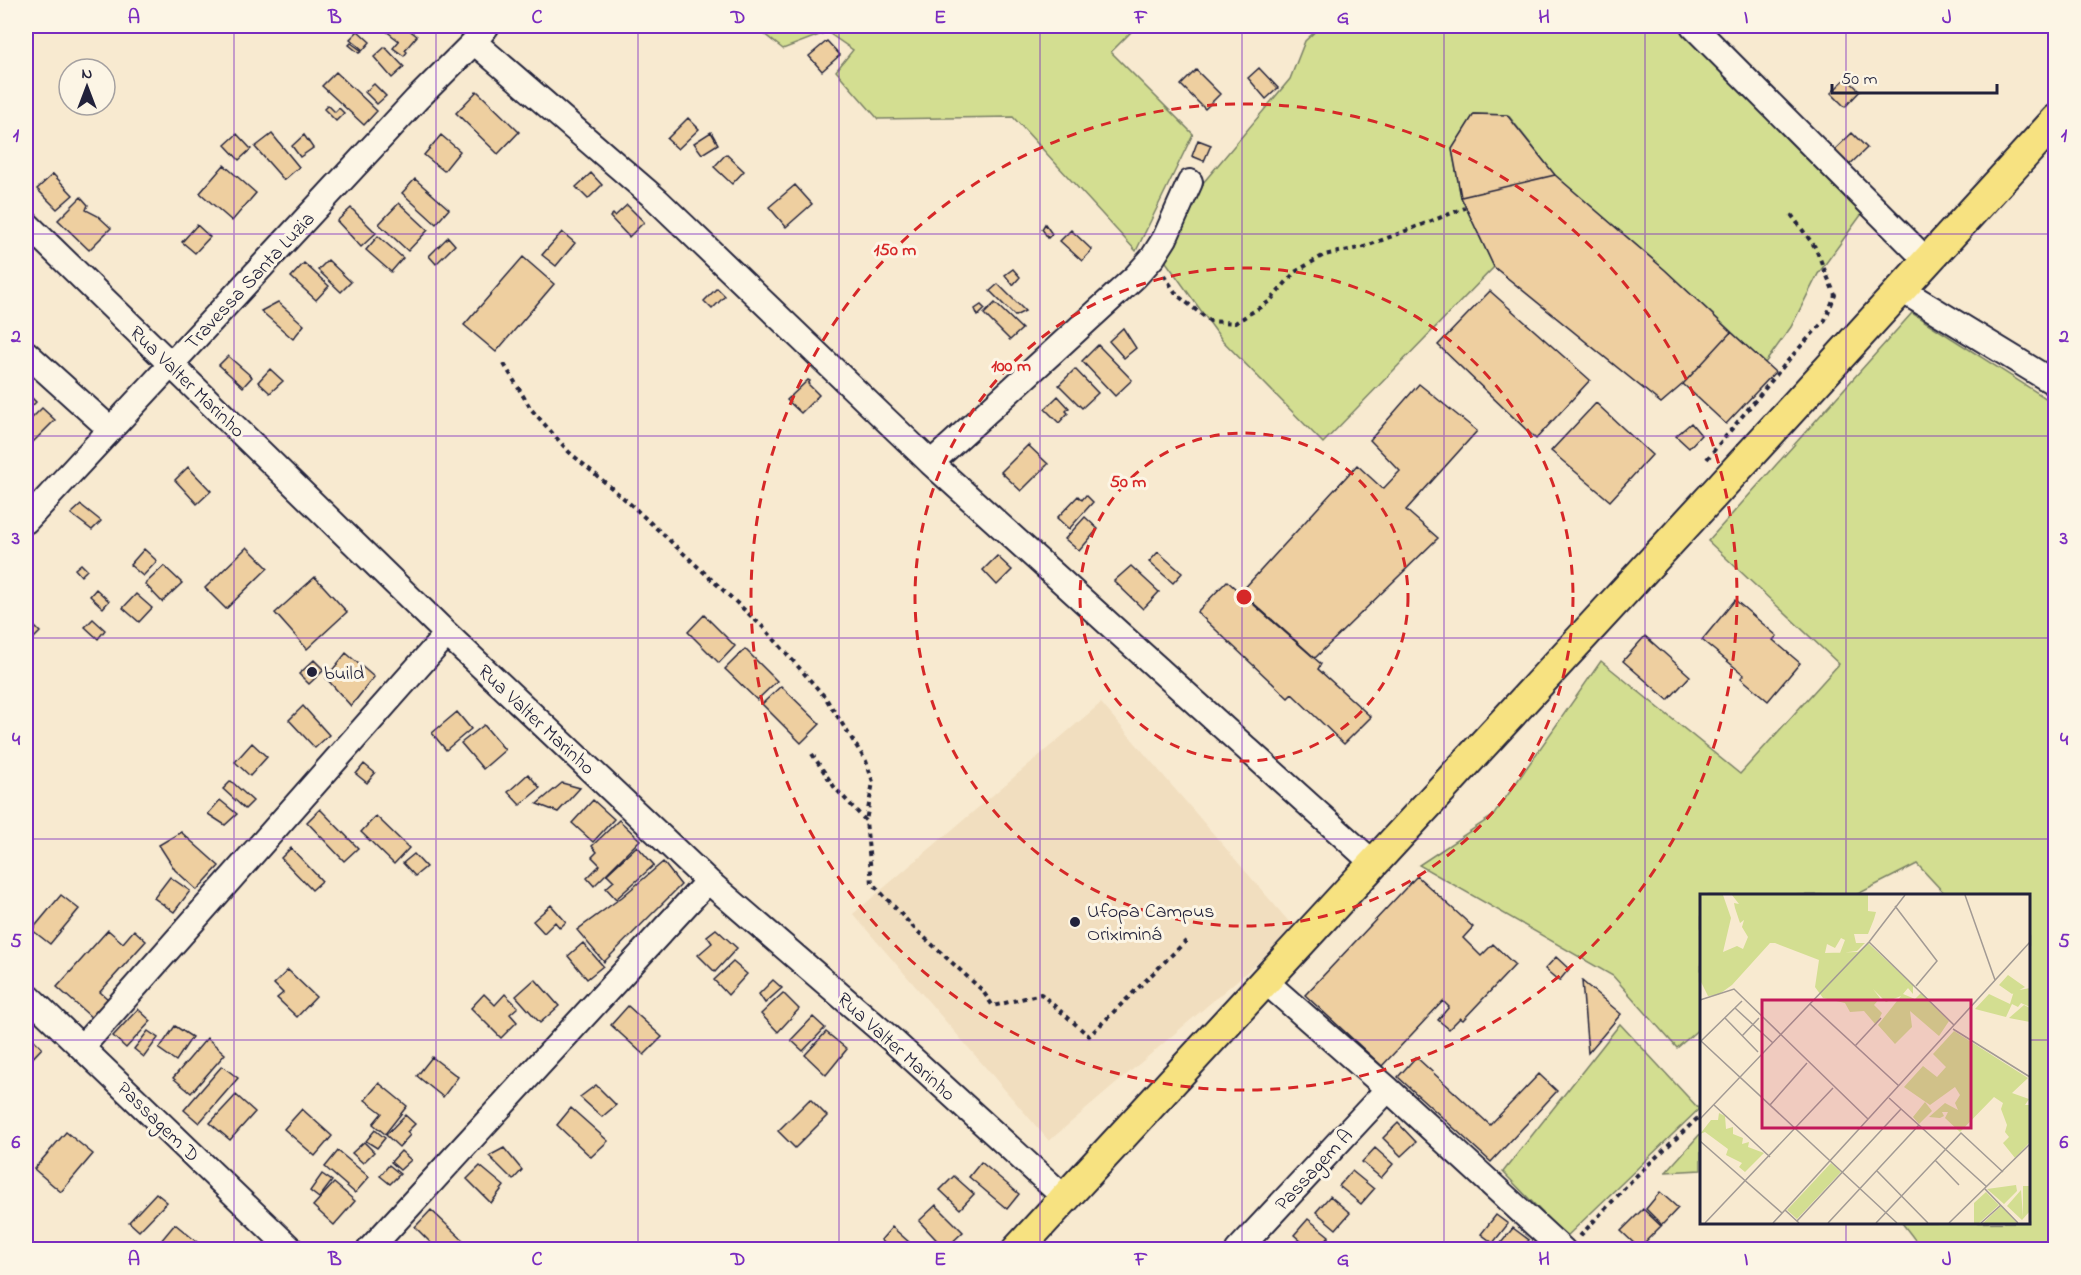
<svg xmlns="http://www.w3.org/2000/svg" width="2081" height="1275" font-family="'Indie Flower',sans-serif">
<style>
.built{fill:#f1debf}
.green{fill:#d3de91;stroke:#7a8066;stroke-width:1.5}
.building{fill:#eecfa0;stroke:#22223b;stroke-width:1.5}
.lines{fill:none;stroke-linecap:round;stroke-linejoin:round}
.minor-casing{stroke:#22223b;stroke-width:28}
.major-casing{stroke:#22223b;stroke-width:34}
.path{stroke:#22223b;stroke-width:4;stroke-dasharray:4.5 4.5;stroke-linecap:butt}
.minor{stroke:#fcf5e5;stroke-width:24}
.major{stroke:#f7e281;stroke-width:30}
.grid{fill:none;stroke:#7b2cbf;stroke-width:1.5;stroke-opacity:0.55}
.ring{fill:none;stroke:#d62828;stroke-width:3;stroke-dasharray:10 8}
.poi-dot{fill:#22223b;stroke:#fcf5e5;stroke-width:2}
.labels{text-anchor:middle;stroke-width:6;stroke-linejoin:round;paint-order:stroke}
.street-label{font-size:20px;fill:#22223b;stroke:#fcf5e5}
.poi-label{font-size:20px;fill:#22223b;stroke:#fcf5e5;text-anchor:start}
.inset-road{fill:none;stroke:#a29a94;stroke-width:1.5}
.view{fill:#c2185b;fill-opacity:0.15;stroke:#c2185b;stroke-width:3}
.inset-edge{fill:none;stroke:#22223b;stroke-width:3}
.centre{fill:#d62828;stroke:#fcf5e5;stroke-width:3}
.ring-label{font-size:18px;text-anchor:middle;font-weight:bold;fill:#d62828;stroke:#fcf5e5;stroke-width:6;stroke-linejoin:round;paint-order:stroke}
.neatline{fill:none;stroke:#7b2cbf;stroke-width:2}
.grid-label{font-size:20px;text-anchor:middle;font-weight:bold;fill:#7b2cbf}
</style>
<rect width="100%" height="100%" fill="#f8ead0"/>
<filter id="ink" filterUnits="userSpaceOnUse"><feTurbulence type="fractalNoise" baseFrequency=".0167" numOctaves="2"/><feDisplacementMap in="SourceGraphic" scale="12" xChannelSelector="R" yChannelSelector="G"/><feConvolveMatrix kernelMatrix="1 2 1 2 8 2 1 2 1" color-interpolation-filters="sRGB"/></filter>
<g filter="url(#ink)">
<path class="built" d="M1101 703 1296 930 1049 1141 853 914Z"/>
<path class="green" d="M754 26H1137L1111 52 1193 134 1136 251 1013 117 878 119 836 71 853 50 827 32 783 49Z
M1321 26H1683L1864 211 1818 274 1791 327 1765 363 1665 270 1555 175 1508 115 1474 114 1452 150 1461 197 1494 267 1323 443 1222 340 1161 255 1203 183 1290 79 1305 41Z
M1912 313 2055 404 2056 1233 2040 1249H1922L1902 1223 2028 1222V896L1946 895 1917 864 1856 895 1702 896 1701 1027 1677 1048 1613 976 1419 865 1493 816 1601 661 1740 774 1839 664 1708 541Z
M1620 1024 1699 1109 1566 1237 1503 1172Z
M1701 1133V1170L1665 1172H1666Z"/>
<path class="building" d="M382 26H404L417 36 405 50 407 52 404 56 393 48 399 41 381 27Z
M358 31 370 42 363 50 350 39Z
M827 41 840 55 822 71 809 56Z
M351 43 362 51 359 53 349 45Z
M385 47 404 67 392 78 374 57Z
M1259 68 1278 88 1266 99 1248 78Z
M1196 70 1220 94 1205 109 1181 85Z
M336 72 377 111 364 125 322 86Z
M1846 78 1860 91 1845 107 1831 93Z
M374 84 386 96 377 104 365 92Z
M477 91 519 132 498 154 456 113Z
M328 105 335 112 339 108 344 113 336 121 324 109Z
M1474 114 1507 115 1555 175 1461 197 1452 149Z
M688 118 699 129 678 149 667 139Z
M711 132 718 144 702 154 694 143Z
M1852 133 1867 148 1845 169 1831 153Z
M237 134 251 149 239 160 225 145Z
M272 134 299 167 284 180 255 147Z
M304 135 313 148 300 157 292 146Z
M441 135 460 151 444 171 424 155Z
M1198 140 1211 145 1204 161 1192 156Z
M726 154 744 171 732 184 714 167Z
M224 165 256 193 232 221 200 193Z
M591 173 602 185 588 199 576 187Z
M53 174 73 195 57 209 37 189Z
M1555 175 1665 270 1731 332 1683 384 1661 403 1494 267 1461 197Z
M415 179 449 209 436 224 402 193Z
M795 185 812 204 786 227 769 207Z
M81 197 88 205 86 210 98 216 111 228 89 250 58 220Z
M399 203 428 230 408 251 379 224Z
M627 205 644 222 629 237 610 217 613 214 615 216Z
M351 208 376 233 361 247 337 221Z
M1045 224 1052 234 1048 238 1042 229Z
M197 225 210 237 195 253 182 242Z
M1071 230 1092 250 1082 261 1060 241Z
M562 232 575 243 556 266 542 255Z
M378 236 403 258 391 272 366 250Z
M448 237 455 245 436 264 429 256Z
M523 257 554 284 496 352 464 325Z
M328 260 351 282 341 292 318 270Z
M304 263 329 286 316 300 291 277Z
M1013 269 1020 277 1013 285 1005 275Z
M998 284 1025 311 1015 316 990 291Z
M717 288 725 296 712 309 704 301Z
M1490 291 1590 380 1536 439 1438 345Z
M278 302 304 325 293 339 261 311Z
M995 303 1022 329 1010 340 984 314Z
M981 305 985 309 978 316 975 309Z
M1123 328 1136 348 1124 358 1109 341Z
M1731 332 1775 372 1726 424 1683 384Z
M1098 345 1132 380 1115 396 1082 361Z
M228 356 252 377 243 387 219 365Z
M270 369 283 381 270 393 258 382Z
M1075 369 1098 393 1082 408 1059 385Z
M808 380 810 381 808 384 819 395 801 413 787 400Z
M1419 384 1477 431 1406 510 1438 538 1315 658 1241 592 1357 465 1383 489 1400 471 1370 440Z
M26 392 36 402 26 412Z
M1058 396 1069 408 1066 411 1068 413 1059 423 1045 409Z
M1596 403 1652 455 1610 501 1551 451Z
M42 408 55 420 32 443 26 437V424Z
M1691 423 1701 435 1689 448 1676 436Z
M1028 445 1048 464 1021 491 1001 472Z
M188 467 211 491 197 504 175 480Z
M1086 495 1093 502 1069 529 1057 518 1078 496 1082 500Z
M81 505 101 521 92 530 71 514Z
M1085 517 1098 529 1079 551 1065 539Z
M247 547 268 568 226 609 205 588Z
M144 549 157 561 143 576 130 565Z
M1158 552 1182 573 1173 583 1149 562Z
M997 556 1012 570 997 585 983 570Z
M81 564 87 570 81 576 75 569Z
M164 566 182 583 162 602 145 584Z
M1131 566 1159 592 1143 609 1114 581Z
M315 577 347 612 307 649 275 613Z
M1227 581 1321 664 1318 669 1371 717 1344 744 1292 694 1288 698 1197 612Z
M96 589 109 601 103 608 90 596Z
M136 594 152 608 139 622 123 608Z
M1735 600 1777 636 1773 640 1800 663 1768 701 1741 678 1744 675 1702 640Z
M704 615 735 646 719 663 688 632Z
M26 618 40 632 31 641 26 636Z
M93 619 105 630 98 639 85 627Z
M1645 636 1690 676 1668 700 1623 661Z
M745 649 777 681 757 700 725 669Z
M346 653 374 677 351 706 326 678Z
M314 660 324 670 309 684 299 674Z
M781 686 820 724 801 743 762 704Z
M303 706 329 735 315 748 289 720Z
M457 712 471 729 446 750 432 733Z
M484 725 505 750 483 769 461 743Z
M252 743 267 757 250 776 235 762Z
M364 764 375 773 367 783 356 774Z
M528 774 540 788 520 805 508 792Z
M231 781 253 801 245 809 223 789Z
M562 783 580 788 558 812 537 804Z
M220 800 237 814 225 825 208 814Z
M593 800 614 819 593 842 572 823Z
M320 809 358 848 344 861 307 822Z
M376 816 409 848 394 864 361 832Z
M619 820 640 840 594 886 587 878 600 865 592 857 597 852 592 846Z
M181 832 219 866 197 890 175 870 159 845Z
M637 846 654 865 616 899 606 888 614 881 607 874Z
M291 848 322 881 312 890 281 858Z
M414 854 426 867 415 876 403 863Z
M663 862 681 885 604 962 577 930 622 897Z
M1417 876 1473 927 1463 938 1481 956 1493 944 1515 965 1463 1020 1460 1018 1449 1029 1438 1020 1449 1007 1443 1001 1382 1066 1305 995Z
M170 877 190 891 174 912 154 898Z
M61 895 79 909 50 944 32 930Z
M551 905 566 922 560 928 555 922 544 933 533 921Z
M716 929 737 948 715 972 698 955 712 943 707 936Z
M108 930 123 943 134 930 146 941 100 992 108 999 92 1018 57 987Z
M583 943 603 966 587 979 568 956Z
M1556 957 1569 969 1559 981 1545 969Z
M733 962 747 974 728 995 714 980Z
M288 970 316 997 297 1017 277 998 283 993 274 984Z
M535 979 559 1006 540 1023 516 996Z
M773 980 782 988 765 1003 759 994Z
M1582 981 1621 1014 1588 1053Z
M783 993 799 1009 778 1032 761 1014Z
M484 994 495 1005 505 994 518 1007 510 1014 517 1022 501 1038 471 1008Z
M628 1006 662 1037 644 1055 611 1025Z
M138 1009 151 1021 126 1048 113 1036Z
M813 1017 825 1028 803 1051 791 1040Z
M175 1026 192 1037 176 1061 159 1049Z
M148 1031 158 1038 144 1057 134 1049Z
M26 1032 42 1048 26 1065Z
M826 1032 847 1049 826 1075 805 1055Z
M207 1038 225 1054 191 1093 173 1078Z
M432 1057 458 1077 443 1097 417 1076Z
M1416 1057 1490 1125 1539 1074 1557 1091 1491 1162 1398 1077Z
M222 1066 238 1078 199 1123 184 1110Z
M379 1083 407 1106 385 1134 373 1124 382 1113 365 1100Z
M596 1085 616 1105 602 1117 580 1097Z
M236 1095 255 1112 230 1140 210 1123Z
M810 1099 827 1116 795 1148 778 1131Z
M571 1108 608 1141 591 1157 557 1125Z
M302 1109 332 1136 315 1156 284 1129Z
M405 1115 415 1124 407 1132 410 1135 399 1147 386 1135Z
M1398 1123 1416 1142 1401 1156 1383 1138Z
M375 1130 385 1138 377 1148 366 1141Z
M66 1132 93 1154 61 1192 34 1169Z
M364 1142 374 1152 363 1163 352 1153Z
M504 1148 522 1170 513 1180 489 1156Z
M1375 1148 1393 1164 1381 1178 1362 1162Z
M338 1151 369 1177 355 1193 325 1167Z
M401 1151 411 1160 400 1170 391 1162Z
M981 1162 1019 1194 1007 1209 969 1177Z
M389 1165 400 1174 390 1184 380 1176Z
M480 1166 504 1186 491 1203 467 1179Z
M1352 1171 1374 1189 1361 1204 1339 1186Z
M322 1174 332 1181 319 1198 310 1191Z
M954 1176 974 1194 960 1209 940 1190Z
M334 1183 355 1201 334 1225 313 1206Z
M1660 1192 1678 1208 1662 1225 1646 1209Z
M156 1193 167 1202 139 1231 129 1222Z
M1330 1196 1350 1213 1336 1229 1316 1212Z
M936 1205 963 1232 945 1249 919 1221Z
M1643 1209 1661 1226 1639 1248 1621 1231Z
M431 1210 466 1243 460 1250H438L415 1227Z
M1496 1215 1508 1224 1493 1243 1481 1234Z
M1308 1219 1329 1236 1318 1250H1311L1294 1235Z
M175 1224 198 1243 193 1250H156L155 1248Z
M892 1227 918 1250H892L881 1240Z
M1513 1228 1529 1240 1521 1250H1498L1497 1248Z
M1286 1243 1295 1250H1281Z"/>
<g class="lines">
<defs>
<path id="minor" d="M1693 26 1926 260
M474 42 657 200 931 463 1372 862
M26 223 447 634 708 881 892 1040 1065 1198
M1900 289 2056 384
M26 353 110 429
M931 463 1135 277 1153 257 1165 238 1190 182
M26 521 416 100 474 42 487 26
M1265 981 1388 1089 1563 1250
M26 994 292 1250
M82 1047 447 634
M369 1250 708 881
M1238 1250 1388 1089"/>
<path id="major" d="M1017 1250 1715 493 2056 120"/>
</defs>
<use href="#minor" class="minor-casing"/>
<use href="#major" class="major-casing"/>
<path class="path" d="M1164 275 1177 295 1210 321 1235 323 1270 301 1295 272 1324 255 1364 247 1465 208
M504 364 531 409 569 452 627 501 765 629 825 697 866 761 873 782 866 821
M1707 459 1791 357 1825 320 1835 295 1815 247 1790 213
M812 754 835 788 866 821 872 883 915 929 982 990 993 1006 1041 994 1089 1036 1186 941
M1580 1236 1634 1178 1702 1114
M2052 1250 2056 1245"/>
<use href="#minor" class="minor"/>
<use href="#major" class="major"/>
</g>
</g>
<path class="grid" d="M234 26V1250M436 26V1250M638 26V1250M839 26V1250M1040 26V1250M1242 26V1250M1444 26V1250M1645 26V1250M1846 26V896M26 234H2056M26 436H2056M26 638H2056M26 839H2056M26 1040H1702M2028 1040H2056M1846 1222V1250"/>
<g class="ring">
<circle cx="1244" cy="597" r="164"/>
<circle cx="1244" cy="597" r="329"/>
<circle cx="1244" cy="597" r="493"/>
</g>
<g class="poi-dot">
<circle cx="312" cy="672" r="6"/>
<circle cx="1075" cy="922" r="6"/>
</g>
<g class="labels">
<g class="street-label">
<text transform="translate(249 280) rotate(-47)" y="7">Travessa Santa Luzia</text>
<text transform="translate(188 381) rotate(44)" y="7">Rua Valter Marinho</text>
<text transform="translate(537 719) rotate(43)" y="7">Rua Valter Marinho</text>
<text transform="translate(897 1046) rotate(42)" y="7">Rua Valter Marinho</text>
<text transform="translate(159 1121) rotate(44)" y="7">Passagem D</text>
<text transform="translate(1313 1169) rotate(-47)" y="7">Passagem A</text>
</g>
<g class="poi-label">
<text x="324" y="679">build</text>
<text x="1087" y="917">Ufopa Campus<tspan x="1087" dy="23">Oriximiná</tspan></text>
</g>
</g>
<g transform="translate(1700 894)">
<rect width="330" height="330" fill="#f8ead0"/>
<path d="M0 1H23L31 24 23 58 37 52 43 55 48 43 42 33 44 26 40 29 35 14 34 9 39 10 32 1H168V17L176 18 174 25 168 40H154L156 49H165L157 57 140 59 145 46 141 44 135 54 127 50 125 59 158 58 168 49 213 91V100L208 94 203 100 215 105 221 99 249 127 239 142 210 117 212 133 195 150 178 131 201 102 186 108 173 95 180 104 174 111 182 119 176 131 164 117 150 118 145 109 123 104 115 93 119 66 75 49H70L32 91 18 101 8 102 0 86ZM308 81 325 93 312 100 299 91ZM330 94V113L321 109 318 113 312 110 306 123 275 115 289 100 310 110 314 97ZM324 111 330 114V128L309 124ZM254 137 328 184 312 199 329 205 325 211H330V248L315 264 303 249 309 243 305 238 307 231 301 215 303 209 294 203 260 238 245 224 248 218H242L244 222 240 224 229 223 245 209 258 216 255 209 260 201 255 193 230 211 204 193 223 172 237 183 246 173 233 160ZM225 208 232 217 219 230 213 223ZM19 219 25 222 26 235 33 233V240L43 244 42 250 49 248 48 253 64 259 45 278 39 273 42 269 26 261 28 255 5 238 0 240 11 226H18ZM131 269 141 278 97 325 87 316ZM316 291 317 297 304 310 287 295ZM323 292H330V317L322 326 307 312 321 296 323 323ZM286 298 299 311 279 329H274V309ZM301 312 317 329H283Z" fill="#d3de91"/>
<path class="inset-road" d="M265 1 295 86M195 12 237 67 216 92M169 48 254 131M0 106 34 95 168 225M110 110 199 192M35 114 73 149M25 124 58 158M253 135 330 183M42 142 59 124M1 147 197 329M1 147 42 107M155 152 181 124M189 204 287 293M14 211 70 263M70 211 107 169M0 225 169 48 205 1M0 247 82 319M235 266 259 291M177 277 228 329M285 295 318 329M85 316 99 329M97 327 201 215M5 329 133 194M73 329 330 48M128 329 219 231M176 329 261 239 303 278M249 329 330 250M281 329 301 311"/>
<path class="view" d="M62 106H271V234H62Z"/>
<rect width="330" height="330" class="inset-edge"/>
</g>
<circle cx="1244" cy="597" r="9" class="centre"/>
<g class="ring-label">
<text x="895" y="255">150 m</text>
<text x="1011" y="371">100 m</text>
<text x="1128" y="487">50 m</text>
</g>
<rect width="2081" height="1275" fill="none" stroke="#fcf5e5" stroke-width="66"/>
<g transform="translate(87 87)"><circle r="28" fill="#fcf5e5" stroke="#a5a1a1" stroke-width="1.5"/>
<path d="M0-4.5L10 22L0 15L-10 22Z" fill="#22223b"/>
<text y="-9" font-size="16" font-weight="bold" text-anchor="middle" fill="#22223b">N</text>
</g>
<path d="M1832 84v9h165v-9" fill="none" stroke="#22223b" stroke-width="3"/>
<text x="1841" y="84" font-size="18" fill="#22223b" stroke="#fcf5e5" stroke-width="4.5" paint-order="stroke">50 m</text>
<rect x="33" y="33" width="2015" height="1209" class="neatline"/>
<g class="grid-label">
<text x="134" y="23">A</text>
<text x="335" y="23">B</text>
<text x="537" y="23">C</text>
<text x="738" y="23">D</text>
<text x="940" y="23">E</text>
<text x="1141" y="23">F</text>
<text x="1343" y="23">G</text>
<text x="1544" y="23">H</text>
<text x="1746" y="23">I</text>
<text x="1947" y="23">J</text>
<text x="16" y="141">1</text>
<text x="2064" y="141">1</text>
<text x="16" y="342">2</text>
<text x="2064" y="342">2</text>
<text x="16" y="544">3</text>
<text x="2064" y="544">3</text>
<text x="16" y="745">4</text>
<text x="2064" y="745">4</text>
<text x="16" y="947">5</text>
<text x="2064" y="947">5</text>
<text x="16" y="1148">6</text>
<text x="2064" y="1148">6</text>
<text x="134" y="1265">A</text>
<text x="335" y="1265">B</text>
<text x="537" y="1265">C</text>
<text x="738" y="1265">D</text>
<text x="940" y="1265">E</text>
<text x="1141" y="1265">F</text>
<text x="1343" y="1265">G</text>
<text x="1544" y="1265">H</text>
<text x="1746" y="1265">I</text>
<text x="1947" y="1265">J</text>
</g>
</svg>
